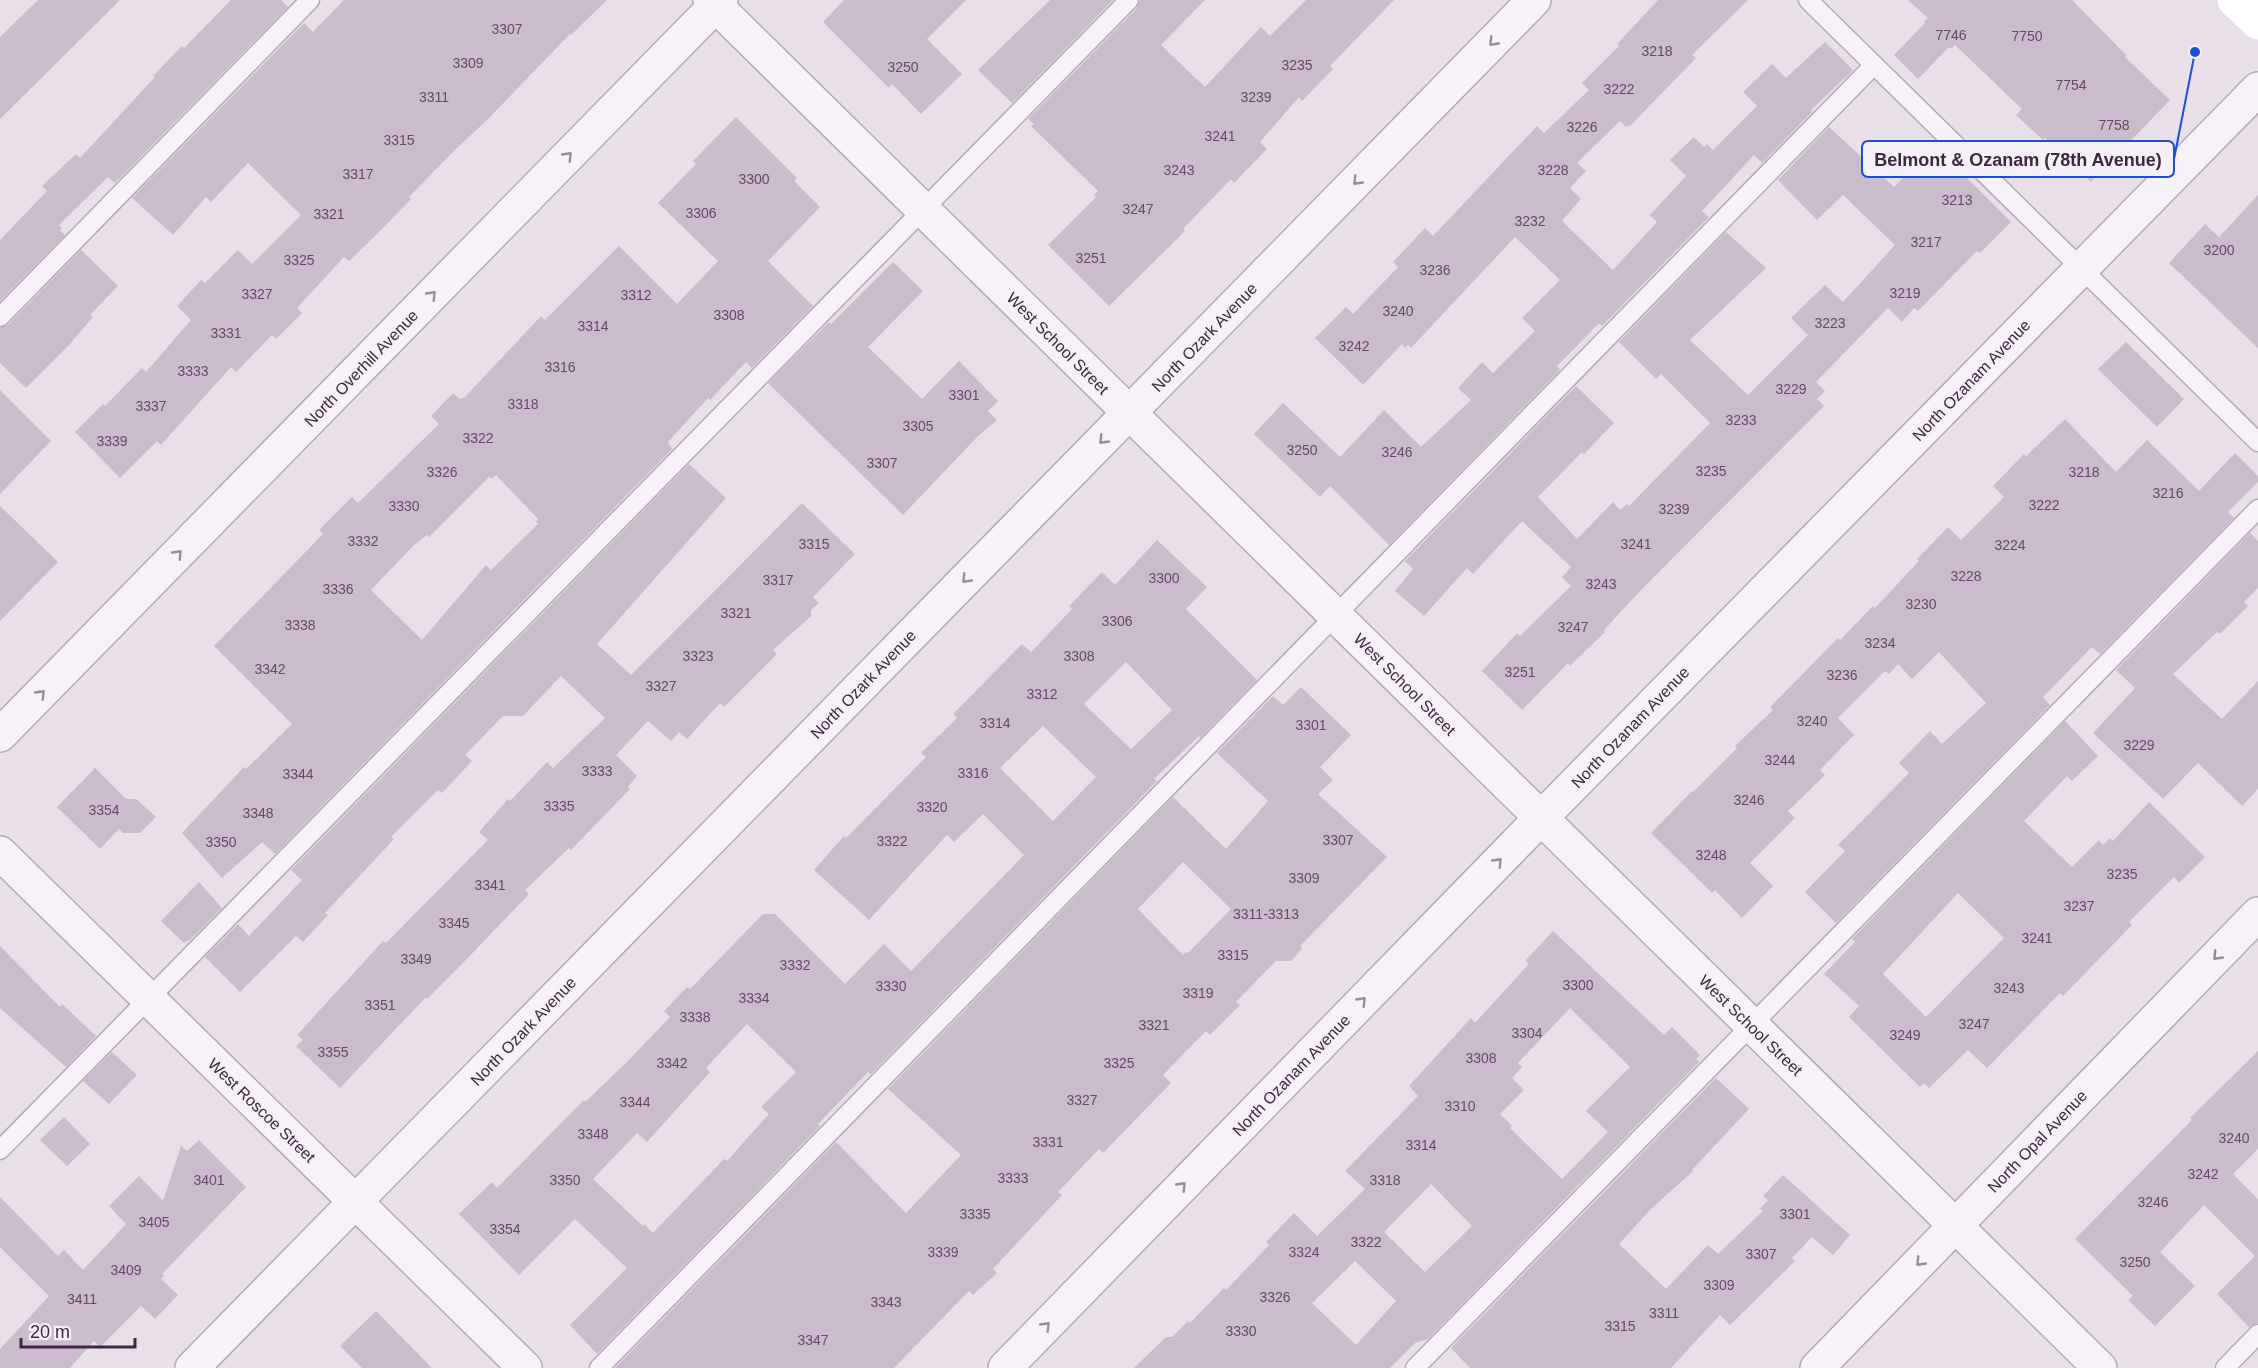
<svg xmlns="http://www.w3.org/2000/svg" width="2258" height="1368" font-family="Helvetica,sans-serif">
<style>
.building{fill:#cabccc;fill-rule:evenodd}
.lines{fill:none;stroke-linecap:round;stroke-linejoin:round}
.lane-casing{stroke:#b5a8b7;stroke-width:21}
.street-casing{stroke:#b5a8b7;stroke-width:36}
.lane{stroke:#f7f2f7;stroke-width:18}
.street{stroke:#f7f2f7;stroke-width:33}
.secondary{stroke:#fff;stroke-width:33}
.oneway{stroke:#9a8c9c}
.labels{text-anchor:middle;stroke-width:5;stroke-linejoin:round;paint-order:stroke}
.number-label{font-size:14px;fill:#614c64}
.street-label{font-size:16px;fill:#3e2741;stroke:#f5eff6}
.leader{fill:none;stroke:#1d4ed8;stroke-width:2}
.callout-dot{fill:#1d4ed8;stroke:#f5eff6;stroke-width:2}
.callout{fill:#f5eff6;stroke:#1d4ed8;stroke-width:2}
.callout-label{font-size:18px;text-anchor:middle;font-weight:bold;fill:#3e2741}
</style>
<rect width="100%" height="100%" fill="#e8dfe9"/>
<path class="building" d="M38 0H120L0 119V37Z
M231 0H281L288 7 115 183 108 177 59 225 62 228 60 230 65 235 0 301V240L47 191 42 186 76 154 80 158 155 77 153 76 182 46 184 48Z
M344 0H607L571 35 570 34 488 119 455 150 409 197 411 199 382 229 349 261 344 257 297 308 302 313 276 339 272 335 236 372 231 367 161 445 157 441 120 478 75 432 103 404 105 406 142 368 146 372 191 320 177 306 201 280 205 283 238 250 252 264 301 215 248 163 211 202 206 197 173 235 132 198 304 23 313 32Z
M844 0H966L927 39 962 74 921 114 892 84 889 88 823 22Z
M1050 0H1113L1012 103 978 70Z
M1140 0H1205L1161 45 1205 87 1261 27 1270 36 1306 0H1394L1330 66 1333 69 1302 101 1299 97 1260 142 1267 149 1234 183 1231 179 1183 229 1185 231 1109 306 1048 245 1096 197 1094 195 1098 191 1031 126 1034 124 1028 119 1137 8Z
M1658 0H1748L1692 55 1696 58 1630 126 1629 125 1626 127 1620 121 1577 163 1586 171 1570 188 1581 199 1562 221 1613 270 1657 222 1650 215 1686 176 1670 160 1694 137 1704 147 1707 144 1713 150 1757 106 1743 92 1772 64 1786 78 1825 42 1853 70 1811 110 1812 112 1762 163 1754 155 1702 211 1709 217 1602 326 1599 323 1557 366 1560 370 1389 545 1330 486 1320 497 1254 434 1283 403 1340 457 1384 410 1421 447 1471 400 1458 388 1482 362 1493 373 1535 331 1522 318 1560 280 1515 237 1411 348 1408 345 1405 348 1402 344 1363 385 1315 338 1346 307 1353 314 1398 267 1393 262 1425 228 1433 236 1537 126 1544 133 1589 90 1582 83 1619 46 1617 44Z
M1908 0H2072L2126 55 2125 57 2170 100 2091 182 2045 138 2043 140 2016 115 2022 109 1955 45 1951 49 1949 47 1918 79 1894 55 1925 23 1924 22 1928 18Z
M736 117 797 178 794 181 820 207 768 261 813 306 752 368 746 362 710 400 708 398 668 442 672 449 275 854 262 842 222 878 182 833 244 767 246 769 292 724 214 646 323 534 319 530 352 497 358 503 439 424 431 416 453 393 460 399 465 397 541 316 545 320 619 246 677 304 718 261 658 203 696 164 693 161ZM496 475 538 519 536 522 538 524 491 570 486 565 422 640 371 590 413 546 427 535 429 537 489 477 492 479Z
M1829 127 1894 187 1935 146 2011 222 1980 253 1977 251 1918 311 1914 308 1902 322 1888 308 1816 382 1825 391 1817 399 1824 406 1640 591 1604 630 1605 632 1570 666 1568 663 1522 710 1482 671 1517 633 1520 636 1571 586 1562 577 1571 567 1522 521 1473 574 1467 568 1424 616 1395 591 1413 569 1405 561 1576 386 1614 423 1584 454 1582 452 1538 497 1577 539 1613 502 1620 510 1627 504 1629 506 1710 423 1661 374 1656 379 1619 342 1726 232 1766 268 1690 340 1748 395 1808 335 1791 318 1825 285 1843 302 1895 245 1843 195 1817 220 1778 180Z
M2258 195V348L2169 263 2205 224 2219 237Z
M81 250 118 286 90 315 93 317 69 345 26 388 0 363V328L8 325Z
M893 262 923 291 868 347 922 399 959 361 998 401 988 411 997 420 978 436 903 515 768 383 829 322 831 324Z
M2126 342 2184 399 2157 427 2098 369Z
M0 390 51 441 0 494Z
M2065 419 2116 472 2147 440 2199 491 2235 453 2258 476V482L2228 512 2234 518 2100 654 2092 647 2043 697 2050 705 1836 923 1805 892 1845 851 1838 845 1909 773 1899 763 1930 731 1942 744 1986 703 1939 652 1912 679 1898 664 1889 674 1885 671 1838 718 1854 735 1820 770 1825 775 1788 811 1795 818 1750 863 1773 886 1742 918 1715 890 1712 893 1651 833 1692 791 1693 792 1737 748 1735 746 1773 710 1770 707 1838 638 1840 640 1873 606 1875 608 1919 561 1917 559 1948 527 1961 540 2004 497 1993 486 2024 454 2026 456Z
M689 464 726 498 597 644 631 675 802 503 855 554 813 597 819 603 811 610V616L773 650 777 654 724 707 720 703 687 739 679 732 671 741 648 721 616 755 637 776 628 787 630 789 571 850 569 848 525 890 529 894 463 963 427 999 425 998 340 1088 296 1046 303 1040 297 1035 383 941 386 943 488 840 479 832 508 799 510 801 547 762 553 768 605 718 561 676 523 716H503L465 755 472 761 442 793 438 790 391 837 394 839 325 913 328 915 303 942 296 936 240 992 205 957 238 924 249 936 302 880 291 870Z
M0 506 58 562 0 621Z
M2250 533 2258 541V588L2244 602 2248 606 2220 634 2217 632 2173 674 2222 719 2258 681V789L2242 806 2198 763 2163 799 2093 733 2135 688 2116 670Z
M1157 540 1207 587 1186 609 1257 680 1200 738 1199 736 1154 779 1157 781 871 1074 868 1072 818 1124 820 1126 597 1354 570 1325 627 1268 575 1219 519 1275 459 1214 492 1182 497 1188 584 1100 585 1102 626 1063 670 1017 664 1011 687 987 690 989 763 914H775L845 984 884 944 911 971 1024 855 983 814 954 842 947 835 869 920 814 870 844 836 846 838 926 757 921 753 957 718 953 714 1022 644 1031 652 1072 609 1069 606 1102 572 1115 585ZM1126 662 1172 710 1131 749 1084 704ZM1043 726 1096 777 1053 821 1000 768ZM747 1024 796 1072 761 1107 769 1114 727 1161 724 1159 653 1233 644 1224 643 1226 593 1179 637 1133 647 1142 710 1072 706 1068Z
M1301 687 1351 735 1320 767 1333 780 1318 794 1387 857 1301 945 1302 949 1291 961H1276L1236 1002 1240 1005 1210 1035 1206 1031 1163 1075 1171 1083 1103 1153 1099 1149 1058 1192 1062 1195 993 1269 997 1273 973 1295 969 1291 894 1368H615L836 1142 906 1213 961 1155 888 1089 1173 797 1226 849 1268 801 1217 753 1273 696 1283 705ZM1183 862 1231 909 1188 953 1186 952 1183 955 1138 909Z
M2065 721 2098 756 2072 781 2067 776 2024 821 2072 867 2099 840 2103 845 2110 838 2113 841 2149 802 2205 857 2179 883 2174 877 2129 922 2132 925 2063 996 2060 993 1987 1068 1968 1050 1929 1088 1924 1083 1920 1087 1849 1017 1859 1006 1824 974 1855 942 1852 939ZM1958 893 2004 938 1926 1017 1883 974Z
M95 768 126 799H136L156 817 140 833H123L119 829 100 849 57 807Z
M199 882 222 908 189 941 188 940 184 943 161 921Z
M1553 931 1664 1035 1672 1027 1700 1055 1696 1059 1699 1062 1428 1339 1415 1343 1390 1368H1134L1166 1337H1172L1188 1321 1190 1323 1224 1288 1226 1290 1269 1245 1266 1242 1294 1213 1317 1236 1365 1189 1345 1171 1418 1096 1409 1086 1471 1018 1475 1023 1528 965 1526 960ZM1570 1008 1630 1067 1586 1111 1608 1132 1562 1179 1510 1128 1512 1126 1500 1114 1524 1090 1512 1078 1522 1067 1518 1063ZM1431 1184 1472 1226 1425 1272 1384 1232ZM1355 1261 1396 1301 1356 1345 1312 1303Z
M0 946 60 1007 62 1004 96 1036 66 1067 0 1008Z
M2258 1051V1149L2233 1174 2258 1199V1323L2249 1327 2217 1294 2255 1256 2204 1205 2160 1252 2195 1286 2155 1326 2128 1300 2133 1296 2075 1239 2192 1120 2190 1118Z
M112 1052 137 1075 109 1104 83 1081Z
M1716 1078 1749 1109 1692 1170 1693 1171 1651 1209 1619 1244 1666 1289 1708 1245 1718 1254 1763 1211 1760 1209 1768 1200 1763 1196 1783 1175 1850 1235 1833 1255 1812 1237 1792 1258 1795 1261 1730 1325 1720 1315 1671 1368H1470L1451 1348Z
M64 1117 90 1144 67 1166 40 1140Z
M199 1140 246 1187 162 1274 164 1276 161 1279 178 1295 155 1319 141 1306 100 1347 94 1341 70 1368H0V1349L49 1296 0 1247V1197L58 1256 64 1250 83 1270 126 1224 109 1206 139 1176 163 1201 181 1146 187 1151Z
M376 1311 432 1368H362L340 1346Z"/>
<g class="lines">
<defs>
<path id="lane" d="M1808 0 2258 442
M0 317 310 0
M0 1150 1129 0
M599 1368 1874 65
M1415 1368 2258 509
M2225 1368 2258 1334"/>
<path id="street" d="M710 0 2100 1368
M0 735 721 0
M0 853 525 1368
M192 1368 1534 0
M1005 1368 1541 818 2258 89
M1817 1368 2258 914"/>
</defs>
<use href="#lane" class="lane-casing"/>
<use href="#street" class="street-casing"/>
<use href="#lane" class="lane"/>
<use href="#street" class="street"/>
<path class="secondary" d="M2234 0 2258 23"/>
</g>
<defs><path id="oneway-chevron" d="M-2-3.5L2.5 0L-2 3.5" fill="none" stroke-width="1.6" stroke-linecap="round" stroke-linejoin="round" transform="scale(1.5)"/></defs>
<g class="oneway">
<use href="#oneway-chevron" transform="translate(1493 42) rotate(134)"/>
<use href="#oneway-chevron" transform="translate(568 156) rotate(-46)"/>
<use href="#oneway-chevron" transform="translate(1357 181) rotate(134)"/>
<use href="#oneway-chevron" transform="translate(432 295) rotate(-46)"/>
<use href="#oneway-chevron" transform="translate(1103 440) rotate(134)"/>
<use href="#oneway-chevron" transform="translate(178 554) rotate(-46)"/>
<use href="#oneway-chevron" transform="translate(966 579) rotate(134)"/>
<use href="#oneway-chevron" transform="translate(41 694) rotate(-46)"/>
<use href="#oneway-chevron" transform="translate(1498 862) rotate(-46)"/>
<use href="#oneway-chevron" transform="translate(2217 956) rotate(134)"/>
<use href="#oneway-chevron" transform="translate(1362 1001) rotate(-46)"/>
<use href="#oneway-chevron" transform="translate(1182 1186) rotate(-46)"/>
<use href="#oneway-chevron" transform="translate(1920 1262) rotate(134)"/>
<use href="#oneway-chevron" transform="translate(1046 1326) rotate(-46)"/>
</g>
<g class="labels">
<g class="number-label">
<text x="507" y="34">3307</text>
<text x="1951" y="40">7746</text>
<text x="2027" y="41">7750</text>
<text x="1657" y="56">3218</text>
<text x="468" y="68">3309</text>
<text x="1297" y="70">3235</text>
<text x="903" y="72">3250</text>
<text x="2071" y="90">7754</text>
<text x="1619" y="94">3222</text>
<text x="434" y="102">3311</text>
<text x="1256" y="102">3239</text>
<text x="2114" y="130">7758</text>
<text x="1582" y="132">3226</text>
<text x="1220" y="141">3241</text>
<text x="399" y="145">3315</text>
<text x="1179" y="175">3243</text>
<text x="1553" y="175">3228</text>
<text x="358" y="179">3317</text>
<text x="754" y="184">3300</text>
<text x="1957" y="205">3213</text>
<text x="1138" y="214">3247</text>
<text x="701" y="218">3306</text>
<text x="329" y="219">3321</text>
<text x="1530" y="226">3232</text>
<text x="1926" y="247">3217</text>
<text x="2219" y="255">3200</text>
<text x="1091" y="263">3251</text>
<text x="299" y="265">3325</text>
<text x="1435" y="275">3236</text>
<text x="1905" y="298">3219</text>
<text x="257" y="299">3327</text>
<text x="636" y="300">3312</text>
<text x="1398" y="316">3240</text>
<text x="729" y="320">3308</text>
<text x="1830" y="328">3223</text>
<text x="593" y="331">3314</text>
<text x="226" y="338">3331</text>
<text x="1354" y="351">3242</text>
<text x="560" y="372">3316</text>
<text x="193" y="376">3333</text>
<text x="1791" y="394">3229</text>
<text x="964" y="400">3301</text>
<text x="523" y="409">3318</text>
<text x="151" y="411">3337</text>
<text x="1741" y="425">3233</text>
<text x="918" y="431">3305</text>
<text x="478" y="443">3322</text>
<text x="112" y="446">3339</text>
<text x="1302" y="455">3250</text>
<text x="1397" y="457">3246</text>
<text x="882" y="468">3307</text>
<text x="1711" y="476">3235</text>
<text x="442" y="477">3326</text>
<text x="2084" y="477">3218</text>
<text x="2168" y="498">3216</text>
<text x="2044" y="510">3222</text>
<text x="404" y="511">3330</text>
<text x="1674" y="514">3239</text>
<text x="363" y="546">3332</text>
<text x="814" y="549">3315</text>
<text x="1636" y="549">3241</text>
<text x="2010" y="550">3224</text>
<text x="1966" y="581">3228</text>
<text x="1164" y="583">3300</text>
<text x="778" y="585">3317</text>
<text x="1601" y="589">3243</text>
<text x="338" y="594">3336</text>
<text x="1921" y="609">3230</text>
<text x="736" y="618">3321</text>
<text x="1117" y="626">3306</text>
<text x="300" y="630">3338</text>
<text x="1573" y="632">3247</text>
<text x="1880" y="648">3234</text>
<text x="698" y="661">3323</text>
<text x="1079" y="661">3308</text>
<text x="270" y="674">3342</text>
<text x="1520" y="677">3251</text>
<text x="1842" y="680">3236</text>
<text x="661" y="691">3327</text>
<text x="1042" y="699">3312</text>
<text x="1812" y="726">3240</text>
<text x="995" y="728">3314</text>
<text x="1311" y="730">3301</text>
<text x="2139" y="750">3229</text>
<text x="1780" y="765">3244</text>
<text x="597" y="776">3333</text>
<text x="973" y="778">3316</text>
<text x="298" y="779">3344</text>
<text x="1749" y="805">3246</text>
<text x="559" y="811">3335</text>
<text x="932" y="812">3320</text>
<text x="104" y="815">3354</text>
<text x="258" y="818">3348</text>
<text x="1338" y="845">3307</text>
<text x="892" y="846">3322</text>
<text x="221" y="847">3350</text>
<text x="1711" y="860">3248</text>
<text x="2122" y="879">3235</text>
<text x="1304" y="883">3309</text>
<text x="490" y="890">3341</text>
<text x="2079" y="911">3237</text>
<text x="1266" y="919">3311-3313</text>
<text x="454" y="928">3345</text>
<text x="2037" y="943">3241</text>
<text x="1233" y="960">3315</text>
<text x="416" y="964">3349</text>
<text x="795" y="970">3332</text>
<text x="1578" y="990">3300</text>
<text x="891" y="991">3330</text>
<text x="2009" y="993">3243</text>
<text x="1198" y="998">3319</text>
<text x="754" y="1003">3334</text>
<text x="380" y="1010">3351</text>
<text x="695" y="1022">3338</text>
<text x="1974" y="1029">3247</text>
<text x="1154" y="1030">3321</text>
<text x="1527" y="1038">3304</text>
<text x="1905" y="1040">3249</text>
<text x="333" y="1057">3355</text>
<text x="1481" y="1063">3308</text>
<text x="672" y="1068">3342</text>
<text x="1119" y="1068">3325</text>
<text x="1082" y="1105">3327</text>
<text x="635" y="1107">3344</text>
<text x="1460" y="1111">3310</text>
<text x="593" y="1139">3348</text>
<text x="2234" y="1143">3240</text>
<text x="1048" y="1147">3331</text>
<text x="1421" y="1150">3314</text>
<text x="2203" y="1179">3242</text>
<text x="1013" y="1183">3333</text>
<text x="209" y="1185">3401</text>
<text x="565" y="1185">3350</text>
<text x="1385" y="1185">3318</text>
<text x="2153" y="1207">3246</text>
<text x="975" y="1219">3335</text>
<text x="1795" y="1219">3301</text>
<text x="154" y="1227">3405</text>
<text x="505" y="1234">3354</text>
<text x="1366" y="1247">3322</text>
<text x="943" y="1257">3339</text>
<text x="1304" y="1257">3324</text>
<text x="1761" y="1259">3307</text>
<text x="2135" y="1267">3250</text>
<text x="126" y="1275">3409</text>
<text x="1719" y="1290">3309</text>
<text x="1275" y="1302">3326</text>
<text x="82" y="1304">3411</text>
<text x="886" y="1307">3343</text>
<text x="1664" y="1318">3311</text>
<text x="1620" y="1331">3315</text>
<text x="1241" y="1336">3330</text>
<text x="813" y="1345">3347</text>
</g>
<g class="street-label">
<text transform="translate(1204 337) rotate(-46)" y="6">North Ozark Avenue</text>
<text transform="translate(1058 343) rotate(45)" y="6">West School Street</text>
<text transform="translate(361 368) rotate(-46)" y="6">North Overhill Avenue</text>
<text transform="translate(1971 380) rotate(-46)" y="6">North Ozanam Avenue</text>
<text transform="translate(863 684) rotate(-46)" y="6">North Ozark Avenue</text>
<text transform="translate(1405 684) rotate(45)" y="6">West School Street</text>
<text transform="translate(1630 727) rotate(-46)" y="6">North Ozanam Avenue</text>
<text transform="translate(1751 1025) rotate(44)" y="6">West School Street</text>
<text transform="translate(523 1031) rotate(-46)" y="6">North Ozark Avenue</text>
<text transform="translate(1291 1075) rotate(-46)" y="6">North Ozanam Avenue</text>
<text transform="translate(262 1110) rotate(44)" y="6">West Roscoe Street</text>
<text transform="translate(2037 1141) rotate(-46)" y="6">North Opal Avenue</text>
</g>
</g>
<path class="leader" d="M2195 52L2174 159"/>
<circle class="callout-dot" cx="2195" cy="52" r="6"/>
<rect class="callout" x="1862" y="141" width="312" height="36" rx="6"/>
<g class="callout-label">
<text x="2018" y="166">Belmont &amp; Ozanam (78th Avenue)</text>
</g>
<path d="M21 1338v9h114v-9" fill="none" stroke="#3e2741" stroke-width="3"/>
<text x="30" y="1338" font-size="18" fill="#3e2741" stroke="#f5eff6" stroke-width="4.5" paint-order="stroke">20 m</text>
</svg>
